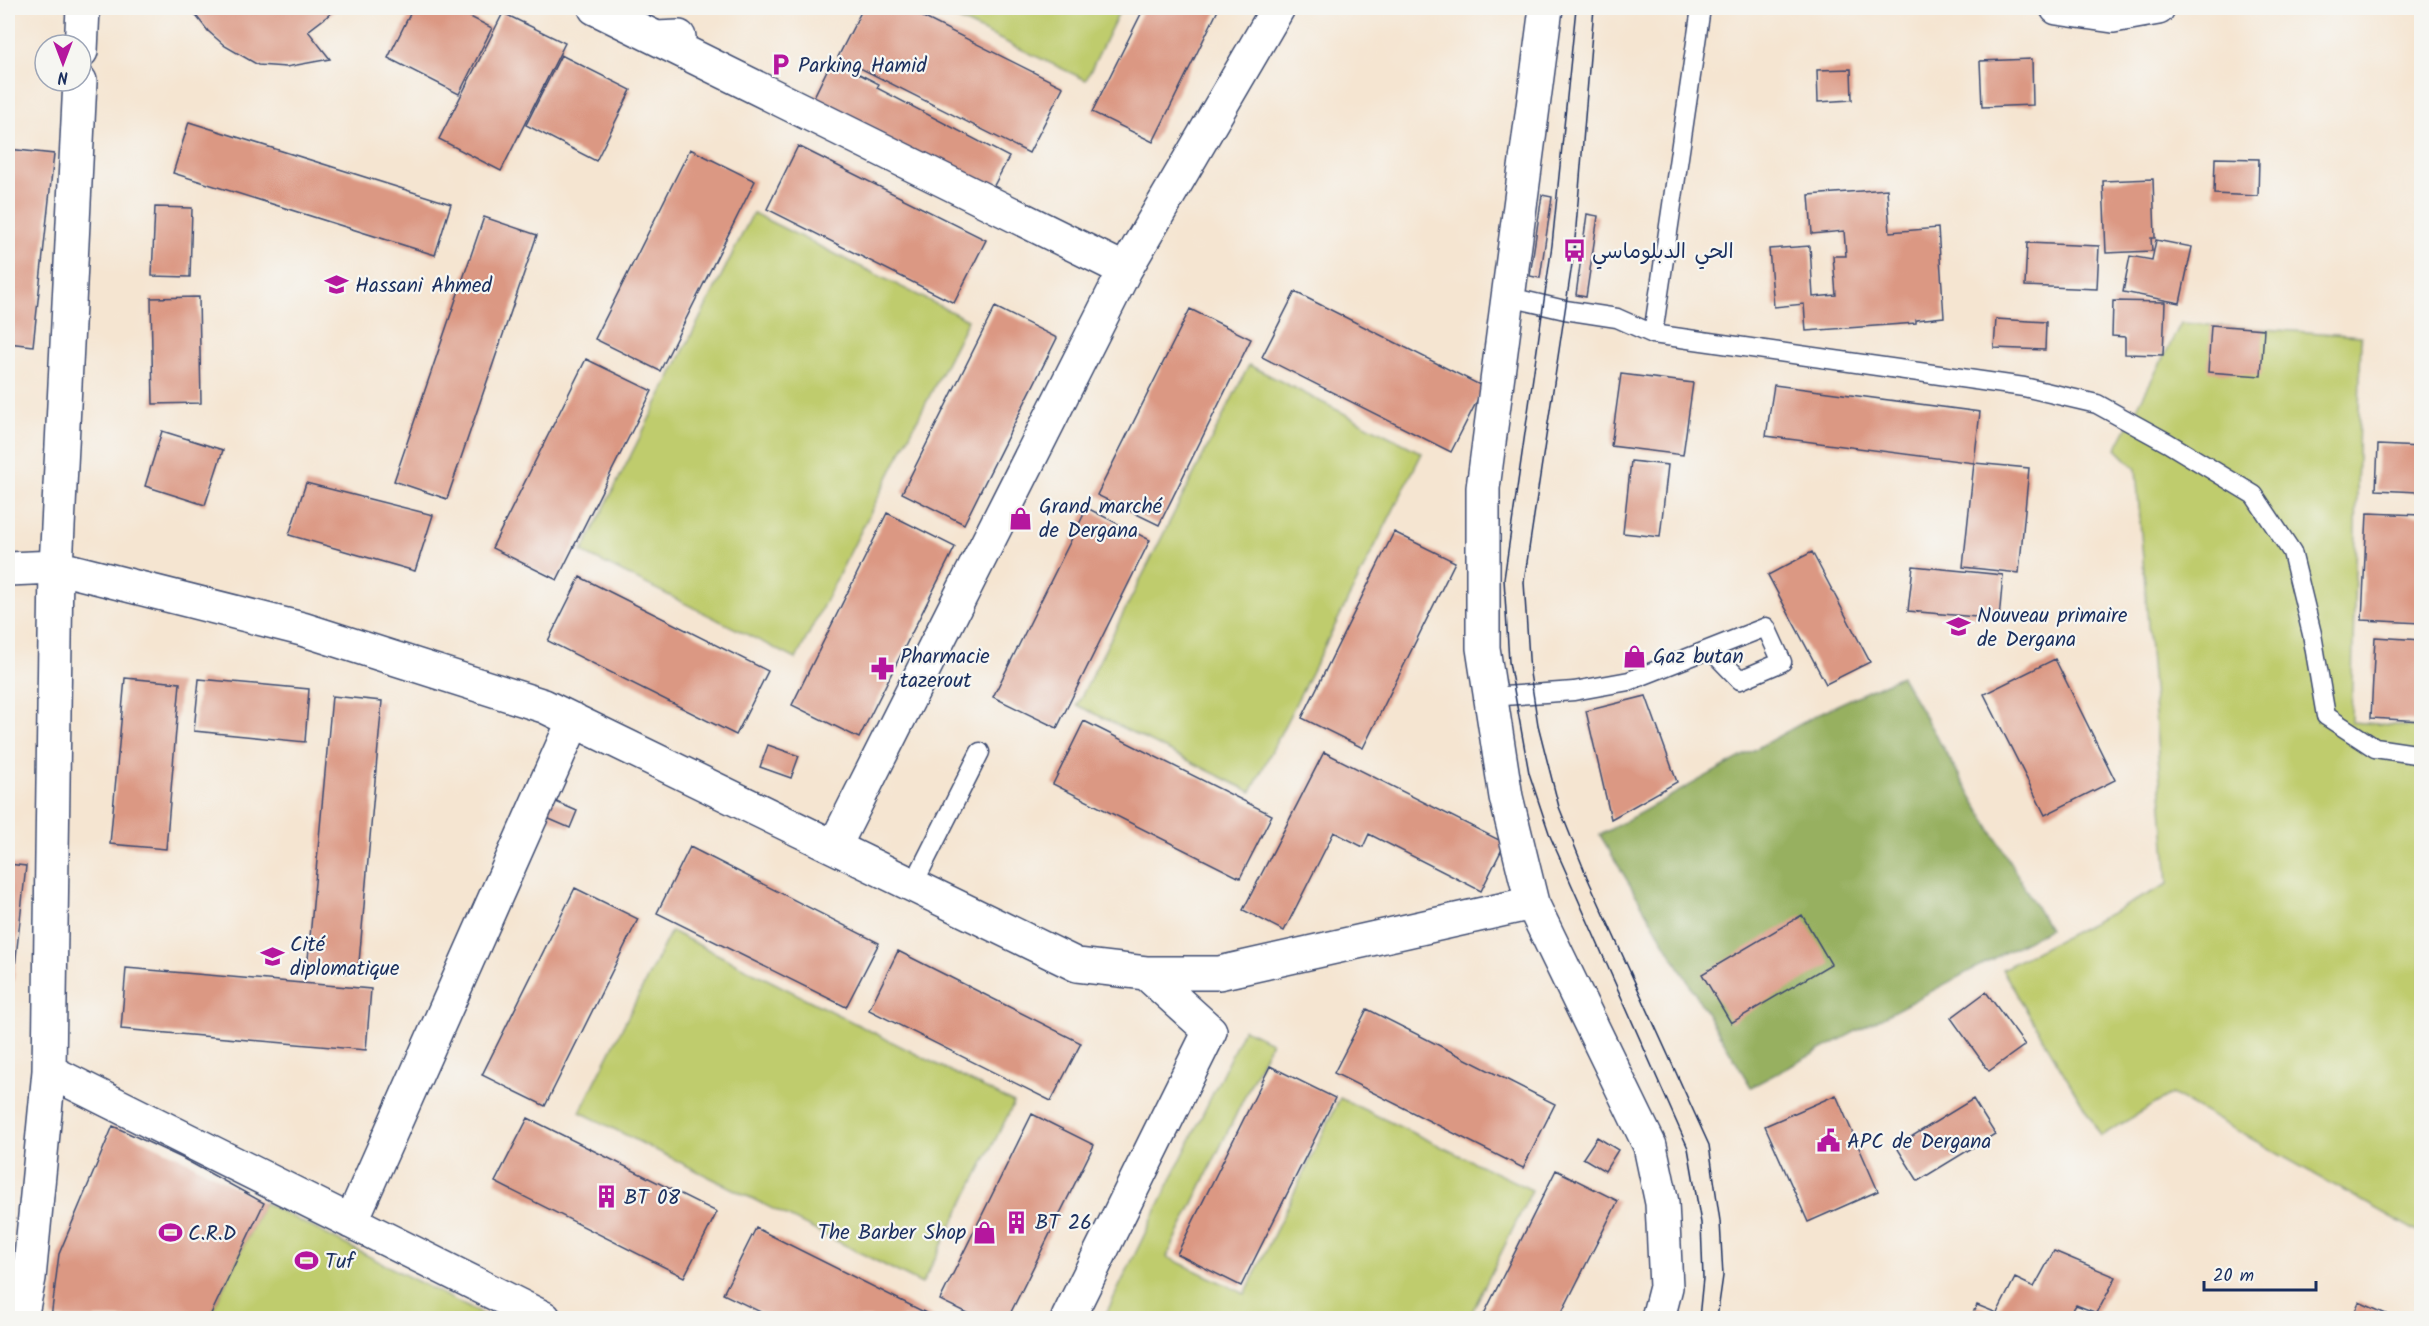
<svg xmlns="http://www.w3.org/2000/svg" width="2429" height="1326" font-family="Kalam,'Playpen Sans Arabic',sans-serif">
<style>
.green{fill:#bfcc6d;stroke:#6d7e66;stroke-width:1.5}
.forest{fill:#97b060;stroke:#59705f;stroke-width:1.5}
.building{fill:#db9883}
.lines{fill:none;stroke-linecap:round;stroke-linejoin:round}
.lane-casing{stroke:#3c4a6f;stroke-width:21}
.street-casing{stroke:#3c4a6f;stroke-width:36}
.lane{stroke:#fff;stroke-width:18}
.street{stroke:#fff;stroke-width:33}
.tram{stroke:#1b2f5e;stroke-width:1.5}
.labels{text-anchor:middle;stroke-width:4.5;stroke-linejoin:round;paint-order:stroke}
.poi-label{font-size:21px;fill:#1b2f5e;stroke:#f6f6f2;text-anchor:start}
</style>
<rect width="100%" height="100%" fill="#f6f6f2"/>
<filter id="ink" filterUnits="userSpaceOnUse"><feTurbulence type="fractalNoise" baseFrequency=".0167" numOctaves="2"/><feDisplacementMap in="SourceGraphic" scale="12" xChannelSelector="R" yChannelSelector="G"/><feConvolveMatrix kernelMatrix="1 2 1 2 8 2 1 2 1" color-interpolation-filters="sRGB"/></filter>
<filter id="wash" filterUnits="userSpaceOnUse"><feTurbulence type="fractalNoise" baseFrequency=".008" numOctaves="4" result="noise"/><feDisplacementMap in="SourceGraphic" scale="24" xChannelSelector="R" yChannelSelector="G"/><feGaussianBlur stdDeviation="1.35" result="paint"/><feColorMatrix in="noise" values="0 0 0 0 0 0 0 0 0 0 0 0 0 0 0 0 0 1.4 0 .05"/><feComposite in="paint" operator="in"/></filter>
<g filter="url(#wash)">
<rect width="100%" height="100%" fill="#f5e5d1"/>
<path class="green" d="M934 8H1121L1086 80Z
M753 213 968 320 796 659 582 552Z
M2181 323 2361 336 2351 722 2421 727V1234L2172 1094 2101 1136 2002 969 2168 884 2136 469 2116 449Z
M1249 365 1422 453 1251 792 1077 705Z
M671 931 1014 1103 922 1284 580 1112Z
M1244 1029 1271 1042 1167 1257 1245 1294 1340 1098 1532 1190 1469 1318H1104Z
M264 1203H265L489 1318H209Z"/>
<path class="forest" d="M1901 676 2049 929 1751 1087 1600 835 1824 711Z"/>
<g id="blocks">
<path class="building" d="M190 8H338L308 31 330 59 286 67 258 65 225 46 208 31Z
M413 8H453L492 28 459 94 388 58Z
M863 8H905L1063 87 1029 153 838 57Z
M1144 8H1219L1153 142 1092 112Z
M503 13 565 43 501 171 439 139Z
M561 55 631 90 596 161 526 125Z
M2032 59 2033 105 1982 107 1980 61Z
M832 60 879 84 877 88 1009 157 989 195 810 105Z
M1851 69 1852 100 1818 102 1817 70Z
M189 122 451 204 435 255 173 173Z
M798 146 986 240 954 303 767 209Z
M8 149 54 154 33 346 8 343Z
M690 149 755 181 660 371 595 339Z
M2215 158 2259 159 2258 196 2214 194Z
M2153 179 2155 238H2151L2152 251 2106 253 2103 181Z
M1887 189 1890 232 1938 228 1944 317 1916 320V323L1806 331 1804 304 1774 307 1769 249 1810 246 1813 297 1836 295 1833 256H1846L1844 231 1812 234 1809 195Z
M1542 195 1552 197 1540 278 1530 276Z
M155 207 192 208 190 277 152 276Z
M1587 214 1598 216 1586 297 1576 295Z
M484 217 537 235 447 499 394 481Z
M2156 240 2192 247 2180 303 2123 292 2130 256 2152 260Z
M2027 243 2099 246 2097 289 2025 286Z
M1295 292 1484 387 1451 452 1262 357Z
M199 297 201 403 153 404 151 298Z
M2113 301 2165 302 2163 355 2125 354V337L2112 336Z
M995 307 1057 338 964 524 902 493Z
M1190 309 1251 339 1159 525 1097 495Z
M1996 319 2046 322 2045 350 1994 348Z
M2211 325 2264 329 2261 376 2208 372Z
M586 359 652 391 557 580 492 548Z
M1621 374 1693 383 1683 455 1611 446Z
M1774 385 1980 412 1974 463 1766 436Z
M162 431 223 450 205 505 145 486Z
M2378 445 2420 447 2418 492 2376 490Z
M1631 461 1668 465 1660 537 1623 533Z
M1974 463 2029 468 2019 573 1963 567Z
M306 483 433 515 415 571 289 535Z
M1087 508 1150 540 1057 728 993 697Z
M887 513 955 547 859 738 792 705Z
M2367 513 2421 515V623L2362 620Z
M1394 532 1455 562 1363 748 1302 718Z
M1812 552 1870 662 1826 684 1768 575Z
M1913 566 2003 575 1999 619 1908 611Z
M580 577 768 671 736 735 548 641Z
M2375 637 2421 640V721L2371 718Z
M2055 659 2115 780 2045 815 1984 694Z
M125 678 180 683 166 849 110 844Z
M199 679 309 689 305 742 194 731Z
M332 696 382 701 358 974 307 970Z
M1646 696 1677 782 1611 819 1586 711Z
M1084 721 1272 815 1240 878 1053 784Z
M768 745 799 756 791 778 760 767Z
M1324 752 1505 843 1481 891 1369 834 1363 847 1334 832 1284 931 1243 910Z
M547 798 577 811 570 828 540 815Z
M690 847 879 943 846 1007 657 913Z
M8 864 26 866 9 1021H8Z
M575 888 638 919 545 1106 482 1075Z
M1802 915 1831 964 1731 1023 1702 974Z
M898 951 1081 1043 1051 1101 869 1010Z
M126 968 371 989 366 1050 121 1029Z
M1986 992 2025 1045 1989 1071 1951 1018Z
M1367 1009 1555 1104 1523 1168 1334 1073Z
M1270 1066 1335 1098 1241 1286 1177 1254Z
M1836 1095 1878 1191 1808 1222 1765 1126Z
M1973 1099 1995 1134 1918 1181 1896 1146Z
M1032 1114 1094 1145 1008 1318H977L940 1300Z
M528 1118 717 1212 684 1277 495 1182Z
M113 1126 182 1158 264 1203 209 1318H51L59 1254Z
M1597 1137 1618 1150 1605 1171 1583 1158Z
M1556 1170 1618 1201 1559 1318H1482Z
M756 1228 936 1318H773L723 1294Z
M2054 1251 2116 1277 2097 1313 2076 1305 2068 1318H1970L1977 1305 1997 1313 2015 1278 2034 1287Z
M2359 1302 2395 1318H2352Z"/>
</g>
</g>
<g filter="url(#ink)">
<use href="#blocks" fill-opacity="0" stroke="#3c4a6f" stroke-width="1.5"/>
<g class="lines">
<defs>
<path id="lane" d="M1701 8 1653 334 2024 387 2097 404 2168 443 2254 495 2292 552 2312 634 2326 716 2375 748 2422 755
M1509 297 1565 310 1617 318 1653 334
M1490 697 1574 691 1629 681 1766 627 1782 662 1740 680 1710 649
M913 885 980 752"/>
<path id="street" d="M595 8 656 38 679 37
M1546 8 1483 488V648L1506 797 1532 903 1650 1146 1662 1203 1666 1287 1658 1318
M2057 8 2113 16 2158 8
M656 38 1125 270
M81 51 83 8
M8 569 56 567 302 629 544 706 1077 965 1146 973H1219L1532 903
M834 847 1125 270 1278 8
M49 1071 544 1318
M351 1222 574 720
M21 1318 29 1278 49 1071 56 567 80 81
M1068 1318 1210 1031 1146 973"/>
</defs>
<use href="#lane" class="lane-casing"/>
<use href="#street" class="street-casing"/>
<use href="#lane" class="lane"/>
<use href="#street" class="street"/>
<path class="tram" d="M1576 8 1552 245 1504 579 1509 662 1529 773 1550 836 1688 1148 1701 1223 1703 1278 1699 1318
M1594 8 1574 251 1524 582 1530 673 1538 725 1559 807 1587 877 1709 1145 1720 1221 1723 1276 1717 1318"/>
</g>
</g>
<defs>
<symbol id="parking-bare" viewBox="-9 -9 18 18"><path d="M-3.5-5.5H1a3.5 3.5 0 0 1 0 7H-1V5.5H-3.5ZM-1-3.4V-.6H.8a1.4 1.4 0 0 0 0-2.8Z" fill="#b5179e" stroke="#f6f6f2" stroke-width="2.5" paint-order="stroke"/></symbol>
<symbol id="bus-bare" viewBox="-9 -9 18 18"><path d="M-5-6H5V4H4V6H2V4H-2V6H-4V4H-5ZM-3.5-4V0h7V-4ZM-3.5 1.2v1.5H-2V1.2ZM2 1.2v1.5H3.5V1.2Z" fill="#b5179e" stroke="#f6f6f2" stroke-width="2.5" paint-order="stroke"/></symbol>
<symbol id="school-bare" viewBox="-9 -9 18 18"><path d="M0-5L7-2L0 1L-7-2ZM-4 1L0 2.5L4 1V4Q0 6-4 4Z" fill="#b5179e" stroke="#f6f6f2" stroke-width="2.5" paint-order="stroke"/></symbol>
<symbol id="shop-bare" viewBox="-9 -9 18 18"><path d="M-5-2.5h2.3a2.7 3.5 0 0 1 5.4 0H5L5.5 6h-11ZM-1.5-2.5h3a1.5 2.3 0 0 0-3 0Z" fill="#b5179e" stroke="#f6f6f2" stroke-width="2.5" paint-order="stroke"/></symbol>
<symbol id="pharmacy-bare" viewBox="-9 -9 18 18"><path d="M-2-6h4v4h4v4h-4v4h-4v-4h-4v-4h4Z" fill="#b5179e" stroke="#f6f6f2" stroke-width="2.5" paint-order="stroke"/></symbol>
<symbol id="civic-bare" viewBox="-9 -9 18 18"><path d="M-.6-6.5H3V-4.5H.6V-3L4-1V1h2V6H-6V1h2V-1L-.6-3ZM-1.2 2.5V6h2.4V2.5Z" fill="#b5179e" stroke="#f6f6f2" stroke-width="2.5" paint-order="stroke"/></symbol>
<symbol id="building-bare" viewBox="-9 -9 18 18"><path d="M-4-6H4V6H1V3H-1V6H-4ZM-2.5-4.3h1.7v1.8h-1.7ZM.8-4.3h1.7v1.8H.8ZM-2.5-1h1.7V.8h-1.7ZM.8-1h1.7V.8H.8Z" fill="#b5179e" stroke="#f6f6f2" stroke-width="2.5" paint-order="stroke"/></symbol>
<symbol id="stadium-bare" viewBox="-9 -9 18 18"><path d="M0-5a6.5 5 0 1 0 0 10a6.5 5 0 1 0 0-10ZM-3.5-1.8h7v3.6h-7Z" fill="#b5179e" stroke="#f6f6f2" stroke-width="2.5" paint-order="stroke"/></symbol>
</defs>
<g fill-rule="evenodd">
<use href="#parking-bare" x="764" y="48" width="33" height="33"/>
<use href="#bus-bare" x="1558" y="234" width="33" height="33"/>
<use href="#school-bare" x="320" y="268" width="33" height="33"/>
<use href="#shop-bare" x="1004" y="502" width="33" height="33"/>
<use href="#school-bare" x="1942" y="610" width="33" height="33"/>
<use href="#shop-bare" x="1618" y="640" width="33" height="33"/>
<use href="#pharmacy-bare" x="866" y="652" width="33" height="33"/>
<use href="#school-bare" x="256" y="940" width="33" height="33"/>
<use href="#civic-bare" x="1812" y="1124" width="33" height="33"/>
<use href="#building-bare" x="590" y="1180" width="33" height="33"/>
<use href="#building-bare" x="1000" y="1206" width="33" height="33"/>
<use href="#shop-bare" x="968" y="1216" width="33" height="33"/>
<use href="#stadium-bare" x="154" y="1216" width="33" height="33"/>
<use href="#stadium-bare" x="290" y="1244" width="33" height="33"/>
</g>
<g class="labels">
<g class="poi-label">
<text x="798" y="72">Parking Hamid</text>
<text x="1592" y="258">الحي الدبلوماسي</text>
<text x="355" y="292">Hassani Ahmed</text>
<text x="1039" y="513">Grand marché<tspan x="1039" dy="24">de Dergana</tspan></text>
<text x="1977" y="622">Nouveau primaire<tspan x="1977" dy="24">de Dergana</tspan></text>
<text x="900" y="663">Pharmacie<tspan x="900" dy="24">tazerout</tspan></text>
<text x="1653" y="663">Gaz butan</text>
<text x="290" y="951">Cité<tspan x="290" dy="24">diplomatique</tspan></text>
<text x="1847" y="1148">APC de Dergana</text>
<text x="624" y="1204">BT 08</text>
<text x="1035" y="1229">BT 26</text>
<text x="966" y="1239" text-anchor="end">The Barber Shop</text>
<text x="188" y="1240">C.R.D</text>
<text x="325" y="1268">Tuf</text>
</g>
</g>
<rect width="2429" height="1326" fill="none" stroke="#f6f6f2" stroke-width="30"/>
<g transform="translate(63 63) rotate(180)"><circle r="28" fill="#f6f6f2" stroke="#9ea6b7" stroke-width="1.5"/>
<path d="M0-4.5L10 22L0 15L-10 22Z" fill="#b5179e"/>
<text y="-9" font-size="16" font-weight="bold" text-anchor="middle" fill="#1b2f5e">N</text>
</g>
<path d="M2204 1281v9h112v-9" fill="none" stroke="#1b2f5e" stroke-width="3"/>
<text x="2213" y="1281" font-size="18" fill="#1b2f5e" stroke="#f6f6f2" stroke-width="4.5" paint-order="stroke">20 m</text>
</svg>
